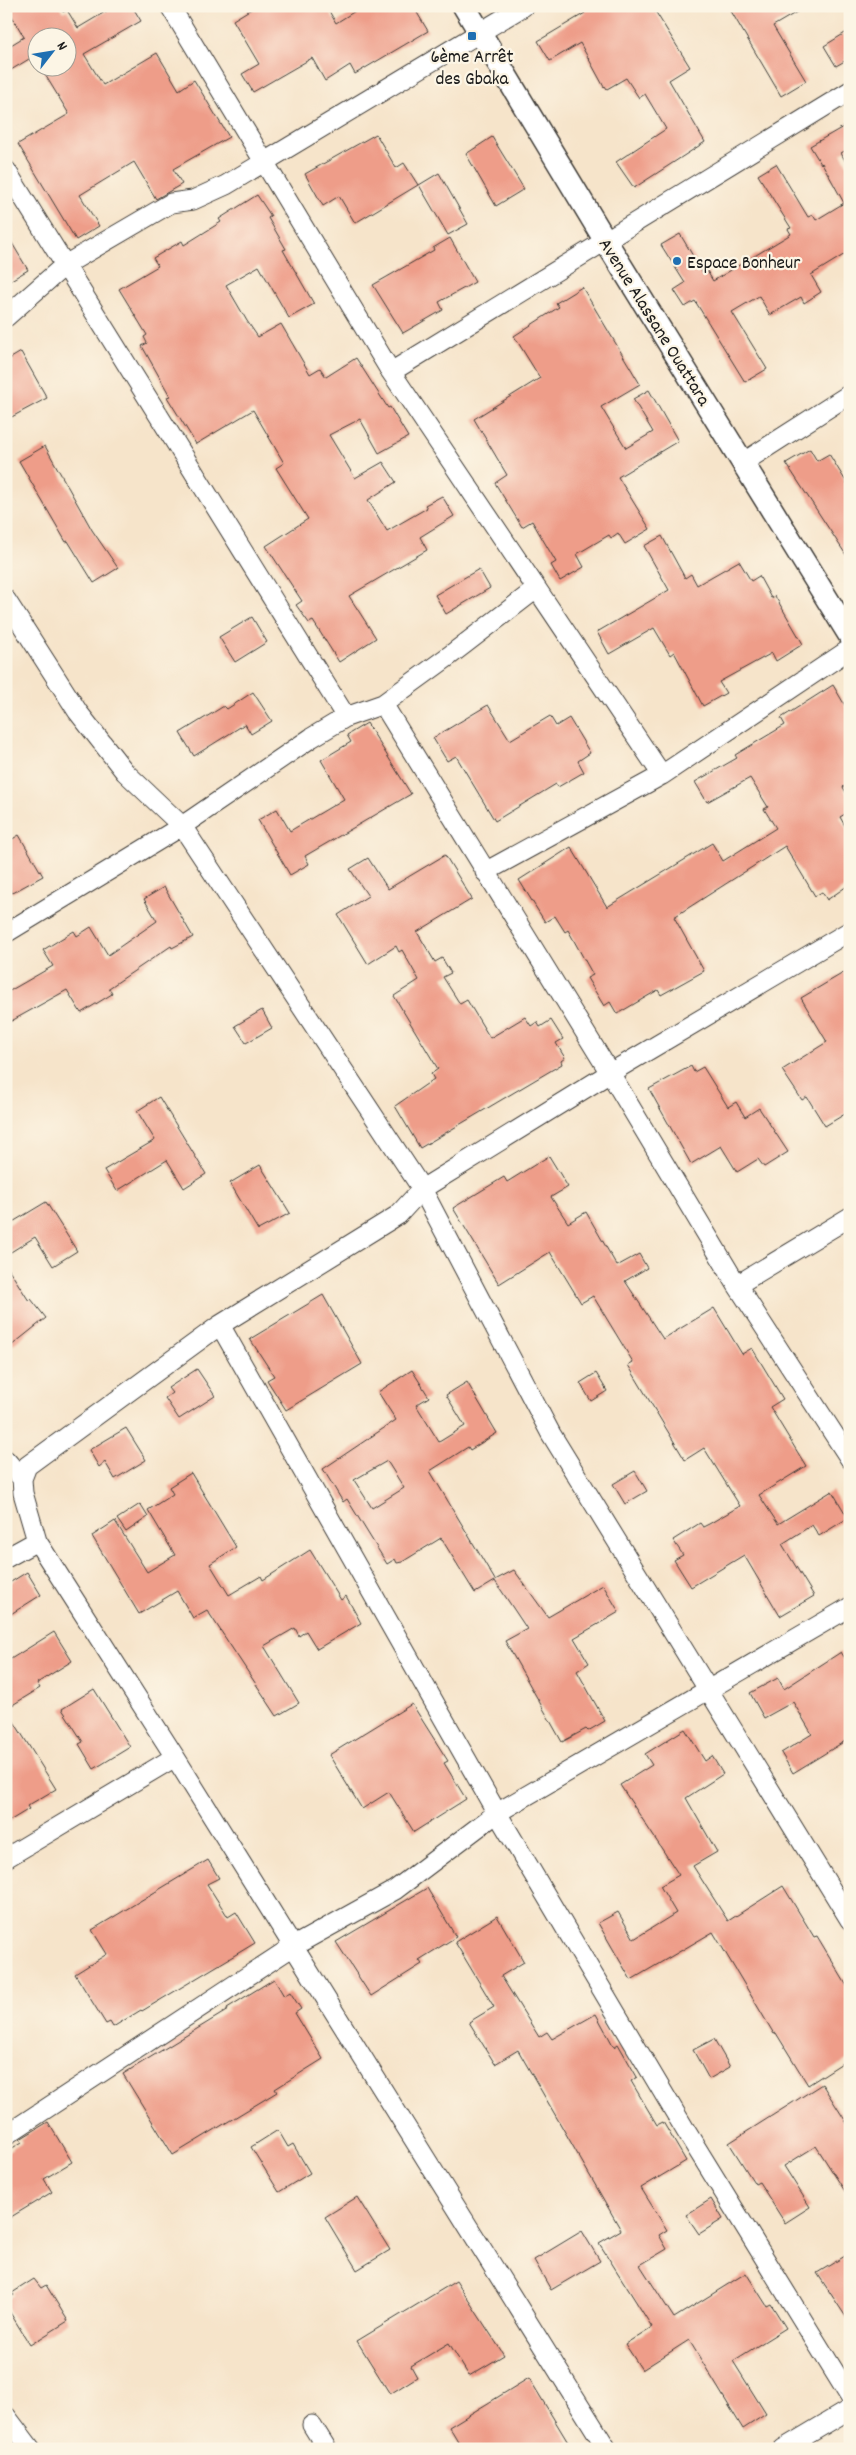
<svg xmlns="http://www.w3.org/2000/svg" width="856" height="2455" font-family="Dekko,sans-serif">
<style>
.building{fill:#ee9d89;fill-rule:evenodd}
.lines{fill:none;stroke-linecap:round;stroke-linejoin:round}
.minor-casing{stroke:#3d3a36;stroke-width:21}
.tertiary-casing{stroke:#3d3a36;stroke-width:25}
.minor{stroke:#fff;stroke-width:19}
.tertiary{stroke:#fff;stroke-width:22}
.poi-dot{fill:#1f6fb2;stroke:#fcf5e5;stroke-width:2}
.labels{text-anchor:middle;stroke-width:4.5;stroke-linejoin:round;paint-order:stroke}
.poi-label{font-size:19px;fill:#1c1c1c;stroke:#fcf5e5}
.street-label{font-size:19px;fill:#1c1c1c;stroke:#fcf5e5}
</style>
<rect width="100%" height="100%" fill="#fcf5e5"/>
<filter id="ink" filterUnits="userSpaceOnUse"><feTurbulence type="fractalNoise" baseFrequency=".02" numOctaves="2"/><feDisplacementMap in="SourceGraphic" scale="10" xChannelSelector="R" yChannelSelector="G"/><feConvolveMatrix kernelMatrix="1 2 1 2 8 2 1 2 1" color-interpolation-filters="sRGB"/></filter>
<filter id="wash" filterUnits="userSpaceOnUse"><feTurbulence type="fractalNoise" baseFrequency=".0096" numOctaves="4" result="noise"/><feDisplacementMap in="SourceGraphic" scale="20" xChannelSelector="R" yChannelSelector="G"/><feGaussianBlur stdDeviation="1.12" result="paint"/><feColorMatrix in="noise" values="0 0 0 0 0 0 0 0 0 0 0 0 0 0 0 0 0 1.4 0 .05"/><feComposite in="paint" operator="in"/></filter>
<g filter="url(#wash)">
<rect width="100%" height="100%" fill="#f6e4ca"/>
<g id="blocks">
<path class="building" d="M6 6H59L63 12 67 10 78 28 115 6H132L141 21 84 54 103 85 157 53 179 90 194 80 229 137 173 169 182 184 156 199 134 162 80 195 99 226 76 240 18 144 69 114 41 68H68V38H38V61L34 56 6 73V48L24 37Z
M256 6H326L336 23 363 6H413L428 31 355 74 350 65 325 81 312 58 253 92 242 74 259 64 233 20Z
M581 6H652L690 67 669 80 705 142 634 188 616 162 666 129 645 94 639 98 626 78 607 89 605 86 604 87 580 43 550 61 538 41 585 13Z
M728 6H807L773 26 806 81 781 96Z
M850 30V58L836 66 824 46Z
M850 123V148L841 153 850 170V251L811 275 821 292 804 303 801 297 770 315 759 296 732 312 767 369 745 382 695 301 685 307 674 290 685 283 661 245 680 234 703 273 707 271 713 281 791 234 788 229 791 228 758 175 776 164 808 217 813 215 816 220 844 203 822 163 821 164 810 146Z
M376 134 396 168 404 163 418 185 355 223 339 196 323 206 305 174Z
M492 137 524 189 496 206 466 154Z
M439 173 468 224 448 235 419 185Z
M257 195 271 216 268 218 286 249 283 250 314 304 289 318 259 266 226 285 247 321 258 337 281 324 310 374 320 368 326 377 356 358 388 408 390 407 408 437 379 453 360 419 329 435 355 478 383 462 396 482 368 500 387 531 427 508 425 505 442 496 454 516 420 537 427 550 349 596 376 638 339 662 313 621 309 623 296 605 302 601 266 546 308 519 276 468 284 463 253 410 196 444 167 397 170 396 142 346 147 343 144 337 147 335 119 289 158 266 153 258 182 241 184 245 221 222 219 219Z
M6 233 28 270 6 283Z
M450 238 475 282 439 302 443 310 403 333 373 285 434 250 433 248Z
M582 287 640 384 601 407 626 448 653 432 633 399 649 390 678 441 618 477 650 529 625 544 618 533 611 538 609 535 577 554 584 567 560 581 551 565 556 562 532 521 522 527 495 483 507 475 474 419 540 378 514 336 559 307 556 303Z
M21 352 47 398 6 420V361Z
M45 446 92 530 118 568 94 583 68 541 66 542 19 461Z
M810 449 817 461 829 454 850 488V561L786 463Z
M662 536 685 578 691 574 697 585 739 561 751 581 759 576 771 598 775 596 803 644 776 661 772 653 719 682 726 693 703 706 674 652 670 655 654 628 609 654 597 632 669 590 644 546Z
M479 569 490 588 446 614 435 595Z
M252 617 267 642 235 662 219 637Z
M833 685 850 714V783L843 787 850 800V811L840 817 850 835V884L827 900 822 892 815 896 785 846 674 917 704 971 661 995 658 990 617 1014 610 1002 604 1006 587 978 593 975 568 930 565 932 555 916 545 922 519 880 571 847 607 907 712 843 723 861 776 828 764 809 768 807 750 778 707 802 695 782 737 758 735 755 785 725 781 718Z
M253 692 272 721 251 734 245 724 194 756 180 733 224 706 227 709Z
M488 705 510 740 550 716 556 726 569 718 590 753 578 761 584 772 558 787 556 784 495 821 456 756 447 761 433 738Z
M367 723 411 794 305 856 309 864 290 875 258 820 277 809 290 831 344 799 321 760 351 742 347 735Z
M19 835 43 876 12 893 6 884V843Z
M445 855 472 899 417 932 435 962 442 958 451 973 443 977 460 1004 467 1000 490 1038 525 1017 531 1026 537 1022 540 1027 551 1020 563 1039 556 1043 565 1058 561 1061 562 1064 420 1148 395 1106 434 1079 431 1074 438 1069 394 996 419 980 402 950 399 952 396 946 368 964 338 915 368 896 350 869 368 858 388 889Z
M164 887 193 937 172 948 171 946 109 988 112 994 81 1013 67 990 6 1024V993L53 966 43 950 74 931 77 936 91 927 108 955 157 921 144 899Z
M850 969V1111L825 1126 807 1097 802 1100 782 1070 827 1042 801 998Z
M262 1010 272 1028 246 1043 235 1026Z
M691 1066 694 1072 703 1067 728 1107 736 1102 745 1117 759 1108 788 1152 764 1167 758 1159 737 1172 721 1146 691 1164 649 1089Z
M159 1097 206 1174 184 1188 167 1160 117 1191 104 1170 155 1140 137 1111Z
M549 1156 568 1187 551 1197 568 1223 586 1212 617 1266 639 1254 647 1268 625 1281 663 1339 714 1308 742 1354 752 1348 783 1399 770 1407 806 1466 759 1495 778 1524 832 1491 848 1518 819 1536 812 1525 782 1544 814 1596 780 1616 744 1555 691 1587 674 1560 683 1555 673 1540 700 1523 703 1527 709 1524 740 1506 704 1448 685 1460 628 1365 633 1362 593 1296 581 1303 550 1252 499 1284 453 1208 504 1177 507 1182Z
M260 1165 290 1213 258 1230 230 1183Z
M46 1202 77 1251 53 1266 35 1237 6 1255V1226Z
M6 1265 29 1301 31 1299 46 1318 6 1350Z
M323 1295 362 1364 286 1410 267 1380 274 1376 250 1339Z
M197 1369 215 1396 179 1419 165 1398 172 1393 168 1388Z
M412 1370 429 1397 416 1405 439 1442 465 1426 446 1395 467 1382 497 1433 470 1450 468 1447 430 1471 495 1580 514 1570 548 1617 603 1585 619 1612 574 1638 589 1663 577 1671 605 1721 588 1731 586 1729 562 1742 505 1641 527 1629 495 1581 475 1593 441 1538 402 1562 397 1563 395 1559 387 1564 347 1499 343 1502 323 1469 396 1420 378 1392ZM387 1461 404 1488 372 1508 354 1480Z
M596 1373 607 1391 591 1401 580 1383Z
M126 1428 146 1460 115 1479 105 1462 99 1467 89 1450Z
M635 1471 647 1491 625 1504 613 1484Z
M191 1473 236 1547 210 1564 229 1595 261 1576 263 1580 310 1550 341 1600 346 1596 361 1623 317 1649 306 1631 299 1636 295 1628 264 1646 299 1703 277 1716 207 1610 193 1618 177 1591 139 1614 92 1536 115 1521 147 1572 175 1555 148 1510 173 1494 169 1487Z
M140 1504 148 1517 126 1532 117 1519Z
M27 1572 41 1595 6 1617V1585Z
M54 1632 72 1661 37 1683 40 1688 6 1709V1662Z
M841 1652 850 1666V1738L793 1773 781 1753 812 1734 793 1702 764 1718 750 1693 778 1678 784 1689Z
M94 1689 130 1747 94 1769 79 1744 83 1742 62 1709Z
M412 1704 448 1761 444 1763 466 1799 414 1832 389 1792 362 1809 329 1755Z
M6 1709 56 1789 27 1806 29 1809 6 1823Z
M685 1729 705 1761 712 1756 723 1774 686 1798 717 1852 693 1866 728 1921 783 1886 814 1937 817 1936 850 1991V2058L808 2085 776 2033 774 2034 713 1932 631 1980 598 1923 618 1912 634 1939 676 1913 660 1886 679 1875 620 1785 652 1765 645 1754Z
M208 1860 219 1878 207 1884 228 1917 236 1912 255 1943 142 2011 141 2010 113 2027 110 2022 106 2024 75 1974 107 1954 92 1930Z
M427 1888 456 1937 419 1960 422 1964 371 1996 336 1942Z
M497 1916 524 1962 501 1976 539 2037 547 2032 552 2039 596 2014 614 2047 618 2044 637 2077 631 2081 657 2125 663 2122 686 2161 641 2188 667 2230 659 2235 667 2249 640 2265 674 2318 746 2273 767 2306 771 2304 786 2328 733 2361 766 2414 743 2429 689 2340 642 2370 625 2344 652 2327 599 2243 621 2230 518 2050 495 2064 469 2022 494 2007 455 1942Z
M274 1979 284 1996 290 1992 301 2009 295 2013 323 2059 275 2089 277 2092 173 2155 123 2074 228 2010 227 2008Z
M714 2039 730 2067 709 2079 693 2050Z
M822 2084 850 2128V2199L816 2146 784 2166 810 2207 785 2223 759 2182 755 2184 729 2143Z
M48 2122 72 2162 44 2179 52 2192 6 2220V2152L22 2142 20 2139Z
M278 2130 288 2147 293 2144 310 2173 279 2192 251 2147Z
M357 2197 390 2250 357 2270 325 2217Z
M711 2199 723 2219 699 2234 686 2215Z
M582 2231 600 2261 551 2290 534 2260Z
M850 2253V2323L817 2273Z
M34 2279 41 2288 46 2285 68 2321 30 2345 6 2306V2300L14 2295 12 2293Z
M456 2281 504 2355 469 2376 449 2343 411 2366 417 2377 390 2394 357 2341Z
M529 2378 572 2449H462L449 2427Z"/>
</g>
</g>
<g filter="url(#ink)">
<use href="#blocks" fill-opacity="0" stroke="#3d3a36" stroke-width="1"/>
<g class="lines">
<defs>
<path id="minor" d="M170 6 391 372 662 775
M6 170 346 717
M6 317 65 265 171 203 193 200 226 185 524 6
M391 372 850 91
M744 462 850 394
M6 600 78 712 125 772 182 826 422 1189 551 1434 850 1920
M383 704 610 1073 737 1285 850 1459
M485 872 662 775 850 649
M6 933 182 826 311 738 346 717 383 704 449 656 536 589
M737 1285 850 1217
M220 1325 497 1813 686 2131 850 2397
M6 1460 22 1479
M6 1558 37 1541
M6 1858 175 1757
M6 2135 292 1947 395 1890 497 1813 850 1607
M6 2416 31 2449
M312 2425 327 2449
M607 2449 175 1757 37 1541 23 1493 22 1479 27 1466 220 1325 398 1215 422 1189 610 1073 850 931
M783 2449 850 2409"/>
<path id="tertiary" d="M464 6 605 240 850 636"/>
</defs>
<use href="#minor" class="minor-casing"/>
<use href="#tertiary" class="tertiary-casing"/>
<use href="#minor" class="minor"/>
<use href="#tertiary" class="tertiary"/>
</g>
</g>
<g class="poi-dot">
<rect x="467" y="31" width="10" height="10" rx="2.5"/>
<circle cx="677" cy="261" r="5"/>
</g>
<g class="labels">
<g class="poi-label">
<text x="472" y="62">6ème Arrêt<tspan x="472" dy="22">des Gbaka</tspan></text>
<text x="687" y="268" text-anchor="start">Espace Bonheur</text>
</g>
<g class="street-label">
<text transform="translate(656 321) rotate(58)" y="7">Avenue Alassane Ouattara</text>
</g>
</g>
<rect width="856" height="2455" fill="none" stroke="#fcf5e5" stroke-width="25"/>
<g transform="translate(52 52) rotate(59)"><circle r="24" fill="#fcf5e5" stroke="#a29e95"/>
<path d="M0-4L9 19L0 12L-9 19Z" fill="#1f6fb2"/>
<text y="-8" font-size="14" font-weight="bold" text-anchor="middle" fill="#1c1c1c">N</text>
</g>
</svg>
